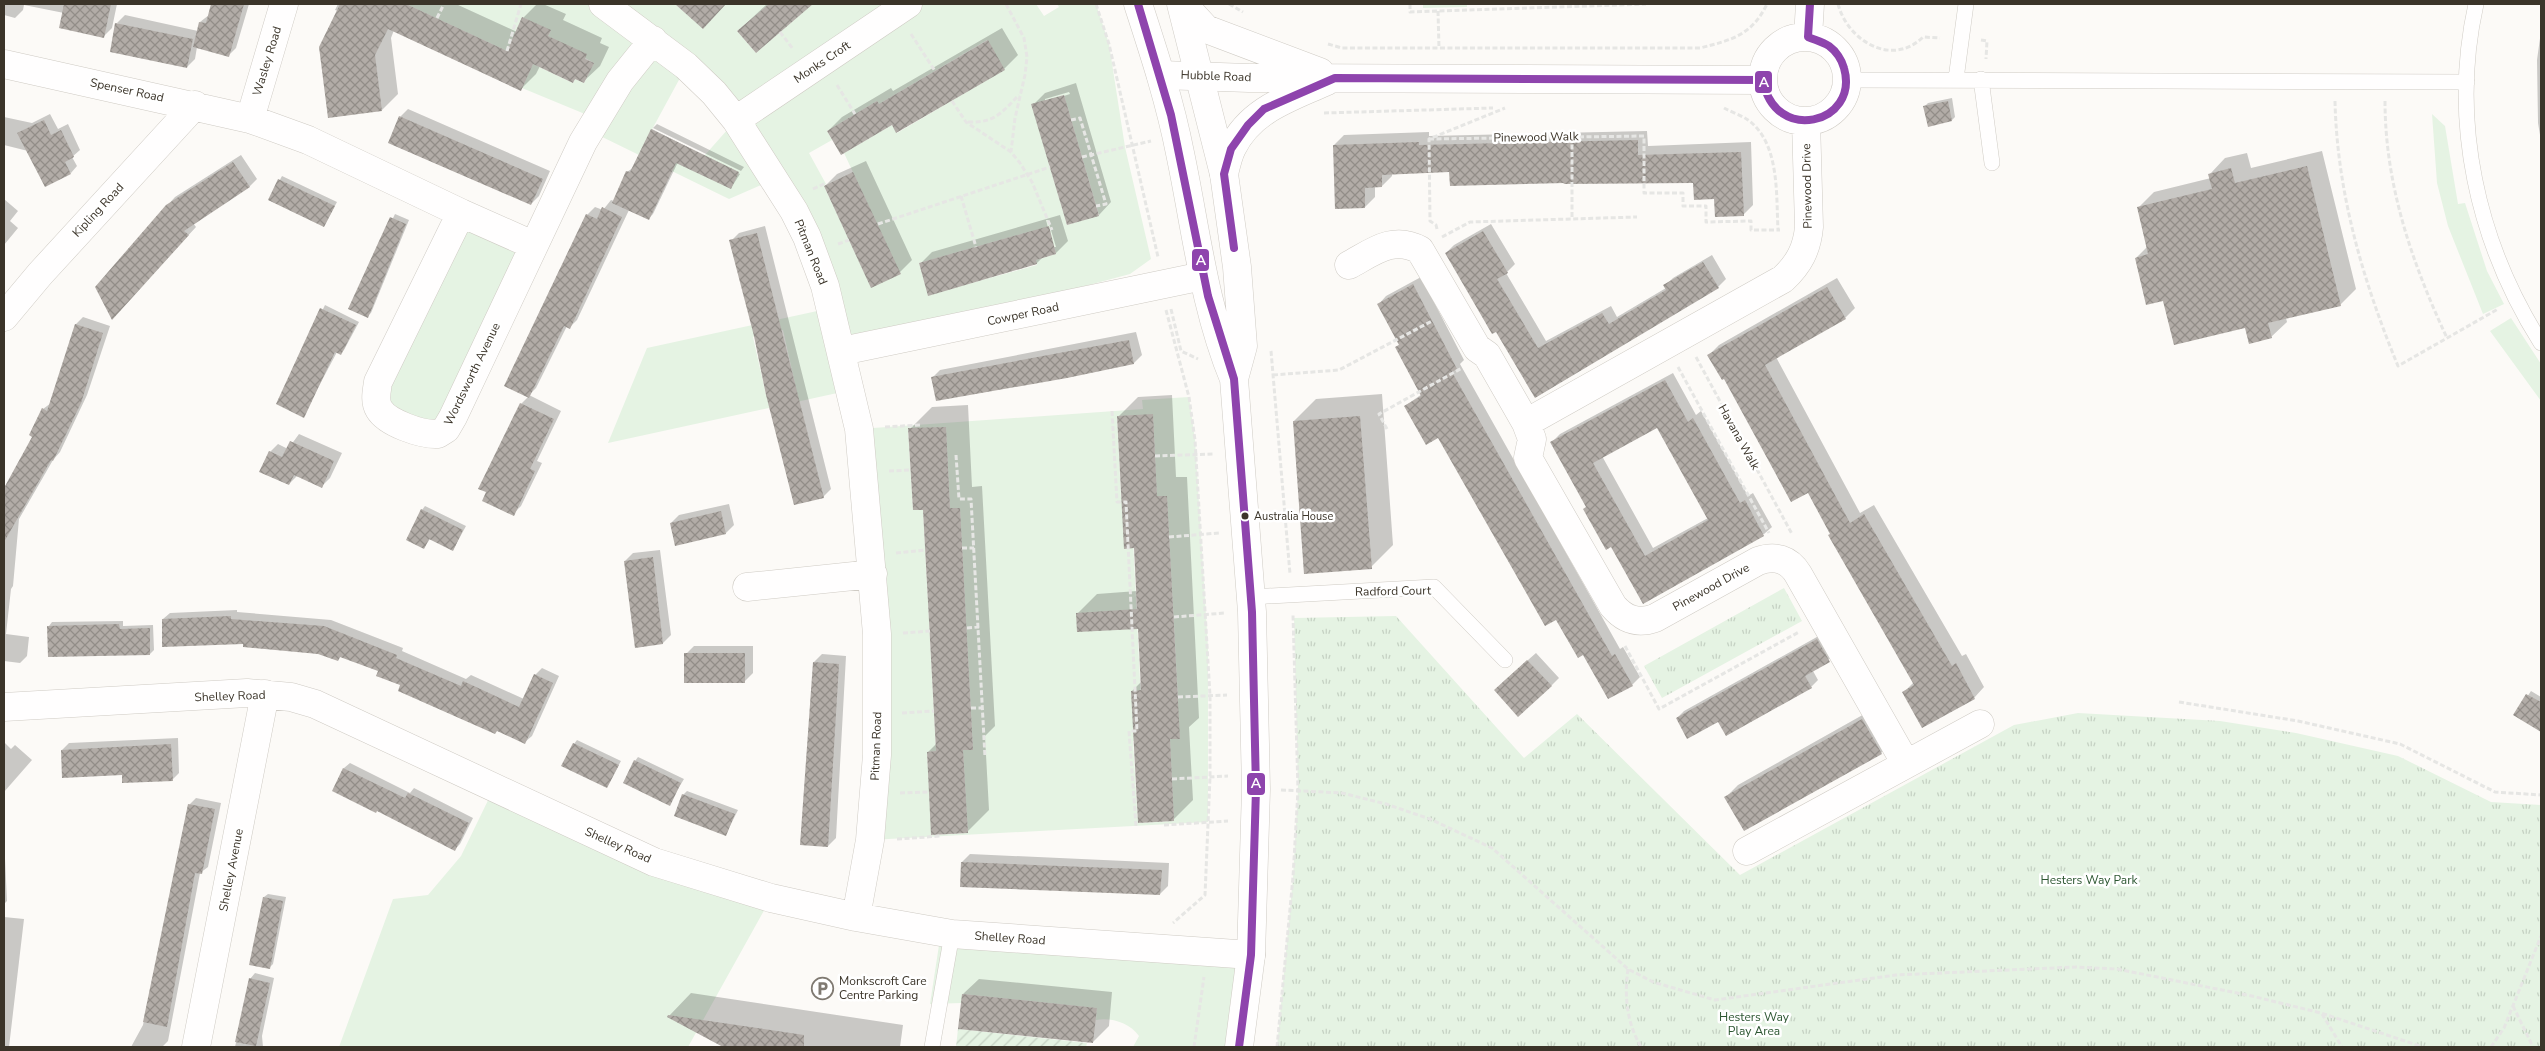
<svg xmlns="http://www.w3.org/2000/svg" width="2545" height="1051" font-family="'Nunito Sans',sans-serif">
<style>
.grass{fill:#e5f3e3;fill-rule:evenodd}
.park{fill:url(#park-tufts)}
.garden{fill:url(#garden-furrows)}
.shadow{fill:#0003;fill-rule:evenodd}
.building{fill:url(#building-cross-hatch);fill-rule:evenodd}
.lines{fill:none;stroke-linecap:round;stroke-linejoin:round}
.lane-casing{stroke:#cfcbc4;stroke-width:16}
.street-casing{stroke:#cfcbc4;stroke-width:29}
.primary-casing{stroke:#cfcbc4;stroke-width:29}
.path{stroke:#e6e6e4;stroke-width:3;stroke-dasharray:5 2.5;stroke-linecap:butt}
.lane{stroke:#fffefe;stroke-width:15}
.street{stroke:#fffefe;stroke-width:28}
.primary{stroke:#fffefe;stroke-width:28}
.bus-1-casing{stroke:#fff;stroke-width:11}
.bus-1{stroke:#8e44ad;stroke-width:8}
.bus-dot{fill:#3b3429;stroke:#fff;stroke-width:2}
.labels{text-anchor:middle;stroke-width:5;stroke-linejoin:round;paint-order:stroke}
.bus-label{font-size:11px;fill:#3b3429;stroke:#fff;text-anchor:start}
.street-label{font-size:12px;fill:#3b3429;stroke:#fff}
.park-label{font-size:12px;fill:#2c5631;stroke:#fff}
.poi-label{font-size:12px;fill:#3b3429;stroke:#fff;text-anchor:start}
.line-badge{stroke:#fff;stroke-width:2}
.badge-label{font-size:14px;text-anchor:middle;font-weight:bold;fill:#fff}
</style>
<defs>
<pattern id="park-tufts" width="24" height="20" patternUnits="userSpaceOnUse" patternTransform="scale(1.25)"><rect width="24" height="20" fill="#e5f3e3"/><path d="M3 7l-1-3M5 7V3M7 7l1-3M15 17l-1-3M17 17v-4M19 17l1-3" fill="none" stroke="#c5d1c3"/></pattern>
<pattern id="garden-furrows" width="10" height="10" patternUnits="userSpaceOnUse" patternTransform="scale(1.25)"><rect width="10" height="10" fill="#e5f3e3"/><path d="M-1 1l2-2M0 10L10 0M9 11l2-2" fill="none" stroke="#c5d1c3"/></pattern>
<pattern id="building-cross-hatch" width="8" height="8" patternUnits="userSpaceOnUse" patternTransform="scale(1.25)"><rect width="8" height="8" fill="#b2aca7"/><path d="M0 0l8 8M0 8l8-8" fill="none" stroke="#928d88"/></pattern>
</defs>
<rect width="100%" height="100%" fill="#fcfaf7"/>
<path class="grass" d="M406 4H675L703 28 720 10 714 4H769L737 31 756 53 801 14 797 8 801 4H1036L1044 16 1059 7 1057 4H1096L1109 44 1125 147 1151 259 1130 274 843 351 851 390 608 443 647 348 831 308 775 179 729 199 590 131 597 119 522 88 533 64 573 83 575 79 584 83 594 63 548 36 551 31 522 17 507 51ZM987 40 1004 70 897 133 892 125 844 153 900 273 871 287 824 186 826 184 809 153 832 140 827 131 877 101 879 104ZM686 67 736 120 705 155 696 172 643 146ZM1064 95 1099 215 1067 225 1032 105ZM1028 232 1054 245 1056 254 1036 260 1037 265 928 295 919 263ZM783 330 796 388 766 395 753 337Z
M1423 4H1467V7L1423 8Z
M2432 114 2445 126 2458 204 2465 203 2487 271 2504 304 2483 314 2448 226 2437 183Z
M461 213 533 245 446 429 385 416 378 382Z
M2511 318 2541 364V401L2490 331Z
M1189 397 1195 440 1208 648V822L870 840 859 429 1143 409 1142 400ZM1153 415 1157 496 1167 497 1178 697 1170 739 1174 821 1138 823 1133 741H1143L1131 498H1121L1117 416ZM946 427 950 508H960L973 749 963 750 968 833 932 835 927 752 936 751 923 510H913L908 429Z
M494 788 771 898 688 1047H339L393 899 428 895 461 856Z
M941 932 1251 955 1239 1047H1133L1139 1036C1130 1023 1111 1017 1096 1020L1097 1008 963 994 961 1003 930 1004Z"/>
<path class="park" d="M1784 588 1802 621 1662 698 1644 666Z
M1396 616 1524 758 1577 714 1740 875 2014 725 2078 713 2220 721 2296 733 2398 756 2491 802 2541 805V1047H1277L1293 877 1298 790 1294 618Z"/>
<path class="garden" d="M958 1029 1087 1043 1086 1047H956Z"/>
<path class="shadow" d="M4 4H117L112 28 104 36 64 13 24 5 23 10 15 18 4 15Z
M213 4H249L236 48 228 56 197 47 195 59 187 67 117 23 125 15 198 31 200 22 209 15Z
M338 4H456L517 32 523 18 537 4H543L566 14 563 20 602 38 600 43 609 47 600 66 584 81 577 78 573 81 540 66 536 74 520 90 394 30 391 38 398 94 382 110 338 11 335 10Z
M767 4H810L801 13 738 31Z
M1002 28 1018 55 1004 69 892 124 828 131 842 117 891 88 893 91Z
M2541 31V141L2538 123 2537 60Z
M1076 83 1111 202 1099 215 1033 105 1045 93ZM1069 92 1070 94 1045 102V99Z
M1952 98 1955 117 1952 120 1925 106 1928 103Z
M408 109 550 171 539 196 531 204 400 117Z
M50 114 58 129 68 124 80 150 72 157 77 166 71 173 28 151 4 145V117L32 123Z
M657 124 744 167 741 171 653 128Z
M652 129 740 174 731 188 678 162 653 214 648 219 629 210 577 320 569 328 567 326 536 388 529 395 561 411 537 461 542 463 521 506 513 514 488 492 521 404 529 396 506 385 587 215 595 207 603 210 611 200 614 201 627 172 634 167Z
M1647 131 1648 146 1751 142 1753 205 1743 215 1695 182 1450 171 1392 173V176L1382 186H1375V197L1365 207 1334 145 1344 135 1429 132V136Z
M2322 151 2356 289 2340 305 2286 318 2287 322 2271 337 2246 326 2164 299 2136 258 2147 247 2138 208 2154 192 2211 178 2210 174 2225 158 2247 153 2251 168Z
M241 155 257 179 249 187 193 223 196 227 120 310 167 206 175 197Z
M866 161 912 260 900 272 825 186 837 174Z
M282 176 337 202 324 226 269 200Z
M4 199 18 211 10 221 18 228 4 245Z
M395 214 409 220 371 313 367 316 349 308Z
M1060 215 1068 241 1056 253 1044 256 1037 263 929 294 920 264 932 252ZM1046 220H1048L1056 247H1053Z
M1491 224 1515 264 1506 273 1546 341 1611 306 1617 317 1666 288 1665 286 1673 278 1712 255 1726 279 1718 287 1536 397 1496 330 1446 253 1454 245Z
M765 226 831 489 823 497 756 336 731 241 739 233Z
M1421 277 1464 360 1460 364 1620 649 1623 647 1640 677 1632 685 1584 653 1557 618 1439 436 1405 406 1422 394 1396 347 1400 344 1379 304 1386 296Z
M1837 278 1855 308 1845 318 1776 357 1860 513 1874 505 1962 656 1966 654 1984 687 1974 698 1904 692 1914 682 1808 491 1709 355 1719 345Z
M325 305 359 322 344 350 341 353 337 352 303 416 277 404Z
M83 317 110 326 87 395 60 452 53 460 19 519 13 586 11 589 6 634 29 637 27 656 20 663 4 661V490L34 436 43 409 51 403 76 324Z
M1136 332 1142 355 1134 363 932 378 940 370Z
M1673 373 1696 415 1701 411 1748 496 1753 493 1772 527 1764 534 1643 602 1552 442 1560 434ZM1657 426 1708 518 1653 548 1602 456Z
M1382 394 1393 545 1371 567 1294 421 1316 399Z
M1172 395 1176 477H1187L1199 718 1189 727 1193 800 1173 820 1132 691 1142 681 1139 627 1078 613 1097 594 1137 591 1135 547 1118 417 1138 397Z
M968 405 972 487 982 486 995 726 985 736 989 810 967 832 928 752 937 743 924 508 910 429 932 407Z
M299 434 342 453 330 478 322 486 297 476 289 484 270 452 278 444 288 449Z
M729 504 734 525 726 533 671 523 679 515Z
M425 506 466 526 453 550 430 539 424 548 422 510Z
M660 550 671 635 663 643 625 561 633 553Z
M237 610V612L331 620 403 648 402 651 466 679 471 675 524 699 535 675 542 668 559 676 532 736 525 742 402 685 380 671 341 656 338 660 318 653 245 642 163 619 170 613Z
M123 621V626L153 625 154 650 150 654 49 626 52 622Z
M1824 633 1836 654 1813 671 1818 680 1811 687 1719 721 1677 718 1684 711Z
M694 646H753V673L745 681 686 654Z
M1536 653 1559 678 1551 686 1503 682Z
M822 654 846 656 836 838 828 846 814 662Z
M2531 691 2541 697 2540 729 2515 715Z
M1875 708 1893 741 1881 753 1744 830 1726 797 1738 785Z
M178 738 179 773 172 780 62 750 69 743Z
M577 740 621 761 607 786 574 744Z
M4 742 11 749 15 745 32 760 4 792Z
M638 757 684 779 669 804 635 761Z
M350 763 410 793 414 788 473 818 460 844 455 849 377 810 334 791 344 768Z
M687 791 738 810 726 834 683 795Z
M196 798 221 803 208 867 200 873 168 1041 162 1047H131L143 1025 189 805Z
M4 837 7 901 4 904Z
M970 854 1169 863 1168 886 1160 894 962 862Z
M268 894 286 897 273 964 269 968 264 897Z
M4 917 24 919 9 1047H4Z
M255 973 274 978 262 1036 263 1047H235L250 979Z
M979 979 1112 992 1109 1026 1093 1042 963 994Z
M691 993 903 1025 900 1047H725L669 1016Z"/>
<path class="building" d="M64 4H111L104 38 59 28Z
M211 4H244L229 57 193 47 199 22 206 23Z
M340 4H406L507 51 522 17 551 30 548 36 587 54 585 59 594 63 584 83 575 79 573 83 533 64 521 91 388 29 375 55 382 111 328 118 319 47Z
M675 4H726L703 29Z
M769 4H813L756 53 737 31Z
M115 23 193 39 187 68 110 52Z
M988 40 1005 70 896 133 892 125 841 155 827 131 877 101 879 104Z
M1064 95 1099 216 1067 225 1031 104Z
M1948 101 1952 121 1928 127 1923 106Z
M399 116 543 179 531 205 388 143Z
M44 120 51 135 61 130 74 157 65 162 71 174 45 187 17 133Z
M651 129 739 172 731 189 676 163 649 220 612 203 626 171 630 172Z
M1638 140V155L1741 152 1744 216 1715 217 1714 199 1694 200 1693 183 1563 184 1565 183 1450 186 1449 172 1382 175V187L1365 188V208L1335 209 1333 145 1419 142V145Z
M233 162 250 187 184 231 189 235 112 320 95 287 166 205Z
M2307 166 2341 306 2268 323 2272 338 2249 344 2245 328 2174 345 2163 301 2146 305 2135 258 2148 254 2137 207 2212 189 2208 174 2231 168 2235 183Z
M853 172 901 274 871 288 824 186Z
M278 179 335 206 324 227 268 200Z
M602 207 622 217 570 329 564 326 529 398 504 386 586 214 597 219Z
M390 217 406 224 368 318 348 309Z
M1049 226 1056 254 1036 260 1037 264 928 296 919 263Z
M1483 231 1508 273 1497 279 1538 348 1602 313 1609 324 1666 290 1663 285 1703 262 1719 288 1535 398 1496 332 1492 334 1445 253Z
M757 233 824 498 794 505 766 395 754 336 729 240Z
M1413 284 1457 369 1452 372 1612 656 1615 654 1633 686 1608 699 1583 655 1578 658 1556 620 1545 626 1438 438 1426 445 1404 406 1421 396 1395 347 1399 345 1377 304Z
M1827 287 1846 319 1765 365 1850 523 1864 514 1952 666 1956 663 1975 699 1922 728 1902 692 1914 685 1828 535 1830 534 1808 493 1791 502 1724 379 1722 380 1707 355Z
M320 308 356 325 341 355 335 352 304 418 276 404Z
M75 324 103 333 81 403 53 461 51 460 4 542V488L32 437 29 435 42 408 47 411Z
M1129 340 1134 364 1067 378 936 401 931 377Z
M1665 380 1688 422 1693 418 1740 503 1745 500 1764 536 1643 604 1611 547 1606 550 1583 509 1586 507 1550 442ZM1657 428 1708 520 1645 556 1593 463Z
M520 403 554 419 530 469 535 471 514 516 482 501 486 492 478 489Z
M1153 414 1157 496H1167L1180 739H1170L1174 821 1138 823 1131 691 1141 690 1138 629 1077 632 1076 613 1137 609 1134 548 1124 549 1117 416Z
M1360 416 1372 569 1304 574 1293 421Z
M946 427 950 508H960L973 750H963L968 833 931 835 927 752 936 751 923 510H913L908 428Z
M290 441 334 461 322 488 294 475 289 485 259 472 269 451 282 457Z
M421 509 463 530 453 551 429 539 424 549 406 540Z
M721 511 726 534 675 546 670 523Z
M653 557 663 644 635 648 624 561Z
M231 616V619L324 626 397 655 396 658 461 686 463 681 519 707 534 674 553 683 525 744 497 731 495 734 398 691 400 685 376 676 378 671 340 657 338 661 318 654 243 647V644L162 647V619Z
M119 624 120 629 150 628V655L48 657 47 626Z
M1817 639 1830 662 1805 676 1812 688 1726 736 1718 722 1687 739 1676 718Z
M684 653H745V683H684Z
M1527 660 1552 686 1518 717 1494 690Z
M813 662 839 664 828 847 800 845Z
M2526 694 2541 702V732L2513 715Z
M1862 719 1882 754 1744 831 1724 797Z
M573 743 619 765 607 788 561 766Z
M171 744 173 781 122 783V775L62 778 61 750Z
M634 760 681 783 670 806 623 783Z
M343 768 405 798 408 793 469 823 455 851 377 811 376 813 332 791Z
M682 794 735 814 726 836 674 816Z
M188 804 215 809 202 874 195 873 167 1027 143 1022Z
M961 862 1162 870 1160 895 960 887Z
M263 897 283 901 270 969 249 965Z
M249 978 270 983 256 1046 235 1042Z
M962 994 1097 1008 1093 1043 958 1029Z
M668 1015 804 1035V1047H723L667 1017Z"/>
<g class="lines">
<defs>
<path id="lane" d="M2476 4C2450 121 2477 242 2541 343
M1956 79 1966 4
M1981 79 1992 163
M1847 80 2467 82
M1251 597 1434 587 1505 660
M932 1047 952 934"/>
<path id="street" d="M603 4 686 66 714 93 736 120 794 211 807 237 825 286 859 429 877 634V755L870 840 856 917
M1183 4 1206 29 1320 72
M1808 37 1810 4
M1763 79a42 42 0 1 1 84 0a42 42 0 1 1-84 0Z
M4 64 250 119 308 140 461 213 378 382C377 390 374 401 379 409 387 423 422 435 438 434L446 429 453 417 583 142 620 81 653 40
M1161 75 1249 78 1763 80
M250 119 284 4
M736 120 908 4
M1806 121 1809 227C1807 249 1799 264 1783 279L1526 423 1532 439 1528 458 1613 606C1625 620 1638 624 1655 618L1758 561C1775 555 1789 559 1798 574L1906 764
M1224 174C1226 166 1228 156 1232 148 1251 109 1290 98 1327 81
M461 213 533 245
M1349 265C1373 252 1393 235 1420 250L1477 348 1487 355 1526 423
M4 317 40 274 195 105
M842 351 1203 276
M747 587 873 574
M4 707 247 693 291 697 315 704 654 862 771 898 856 917 952 934 1251 955
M1747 851 1980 724
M196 1047 265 694"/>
<path id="primary" d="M1138 4C1154 53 1170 102 1180 153 1196 229 1204 307 1234 379L1252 612 1256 789 1251 955 1239 1047
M1181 4 1224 174 1237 267 1243 346 1234 379"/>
</defs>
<use href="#lane" class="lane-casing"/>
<use href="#street" class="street-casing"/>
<use href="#primary" class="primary-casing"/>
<path class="path" d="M1006 4 1024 38 1027 57 1025 75 1015 118 1011 152
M1096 4 1109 44 1158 257
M1229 4 1243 12
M1410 4V12L1646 4
M1838 4C1848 42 1893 67 1923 37L1940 38
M1438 11 1439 48
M437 18 444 4
M780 32 793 49
M911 34 935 71
M1981 40 1987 41 1986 59
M1328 44 1342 48H1700C1732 40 1752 35 1767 4
M507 51 521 4
M837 85 855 114
M952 101 966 122 1011 152 1020 163 1032 182 1052 230
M2335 101C2337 193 2363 281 2398 366L2498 309
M2385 101C2385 185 2412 263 2447 338
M1724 108C1731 112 1741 115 1748 120 1780 143 1776 195 1778 229
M1324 113 1493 108
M1071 120 1080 118 1106 204 1096 206
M968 122C995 123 1001 113 1019 95
M1572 137V218
M1429 139 1644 136V193H1683V206H1706V222L1751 221V230H1780
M1082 157 1151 141
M813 189 826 183
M961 196 976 247
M878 224 1050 167
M1437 229 1436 225 1430 221 1429 139 1505 108
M1442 237 1470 222 1637 217
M838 244 849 240
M1171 309 1181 351 1198 359
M1166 310 1189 397 1195 440 1210 696V777L1205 895 1173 923
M1271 351 1290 574
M1696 357 1792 534
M1678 367 1769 533
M1273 375 1339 370 1432 321
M1112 411 1117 502H1126L1137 731H1129L1136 826
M885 427 920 425
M1387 429 1379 414 1462 368
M956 455 959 499H971L985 757
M1155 456 1215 454
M889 471 911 470
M1169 537 1219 533
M962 548H974
M896 553 925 550
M1174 617 1225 613
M967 628 979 627
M903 633 930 631
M1625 646 1659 709 1799 632
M1178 697 1227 695
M2179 702 2298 721 2400 744 2495 792 2541 795
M971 708H983
M902 713 934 711
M1172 779 1228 776
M1281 790 1342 793 1386 804 1430 819 1492 848 1628 969 1653 982 1715 1000 1896 975 2076 967 2117 969 2252 996 2321 1013 2423 1047
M900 793 929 792
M1164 825 1228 821
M897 839 941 836
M1628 969C1624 997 1627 1023 1641 1047
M2513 1006 2533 1047
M2322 1014 2342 1047
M1194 1047 1204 977
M1277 1047 1293 877 1298 790 1293 615
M2491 1047 2504 1028 2541 936"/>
<use href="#lane" class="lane"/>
<use href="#street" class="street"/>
<use href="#primary" class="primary"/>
<defs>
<path id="bus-1" d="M1138 4 1171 115 1208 296 1234 379 1252 612 1256 789 1251 955 1239 1047
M1234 248 1224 174 1231 149 1248 125 1264 109 1335 78 1763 80C1774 145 1860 124 1844 68 1842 60 1836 51 1829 46 1823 42 1815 40 1808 37L1810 4"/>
</defs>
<use href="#bus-1" class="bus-1-casing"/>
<use href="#bus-1" class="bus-1"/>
</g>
<defs>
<symbol id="parking-ring" viewBox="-11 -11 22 22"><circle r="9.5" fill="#fff" stroke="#7f7971" stroke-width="1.5"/><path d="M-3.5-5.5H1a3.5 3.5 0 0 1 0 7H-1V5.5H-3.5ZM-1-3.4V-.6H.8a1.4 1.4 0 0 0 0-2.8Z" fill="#7f7971"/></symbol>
</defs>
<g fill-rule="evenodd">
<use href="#parking-ring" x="810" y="976" width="25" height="25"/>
</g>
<circle class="bus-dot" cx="1245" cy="516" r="4.5"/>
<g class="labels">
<g class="bus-label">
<text x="1254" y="520">Australia House</text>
</g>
<g class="street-label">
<text transform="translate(267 61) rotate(-73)" y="4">Wasley Road</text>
<text transform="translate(822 62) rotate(-34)" y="4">Monks Croft</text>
<text transform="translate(1216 76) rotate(2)" y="4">Hubble Road</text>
<text transform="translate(127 90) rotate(12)" y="4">Spenser Road</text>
<text transform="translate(1536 137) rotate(-1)" y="4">Pinewood Walk</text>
<text transform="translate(1807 186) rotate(-91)" y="4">Pinewood Drive</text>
<text transform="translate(98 210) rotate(-47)" y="4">Kipling Road</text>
<text transform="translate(811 252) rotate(68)" y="4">Pitman Road</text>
<text transform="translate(1023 314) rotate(-12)" y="4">Cowper Road</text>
<text transform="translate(472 374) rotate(-64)" y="4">Wordsworth Avenue</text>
<text transform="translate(1739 437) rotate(61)" y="4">Havana Walk</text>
<text transform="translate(1711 587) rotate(-29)" y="4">Pinewood Drive</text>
<text transform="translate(1393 591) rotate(-1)" y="4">Radford Court</text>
<text transform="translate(230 696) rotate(-2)" y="4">Shelley Road</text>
<text transform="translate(876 746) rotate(-88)" y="4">Pitman Road</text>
<text transform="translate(618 845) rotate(24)" y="4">Shelley Road</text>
<text transform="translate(231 870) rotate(-79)" y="4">Shelley Avenue</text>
<text transform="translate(1010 938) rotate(4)" y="4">Shelley Road</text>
</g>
<g class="park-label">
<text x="2089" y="884">Hesters Way Park</text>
<text x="1754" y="1021">Hesters Way<tspan x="1754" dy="14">Play Area</tspan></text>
</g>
<g class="poi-label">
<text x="839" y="985">Monkscroft Care<tspan x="839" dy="14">Centre Parking</tspan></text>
</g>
</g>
<g class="line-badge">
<rect x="1754" y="70" width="19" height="24" rx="5" fill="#8e44ad"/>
<rect x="1191" y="248" width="19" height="24" rx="5" fill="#8e44ad"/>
<rect x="1246" y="772" width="20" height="24" rx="5" fill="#8e44ad"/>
</g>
<g class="badge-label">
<text x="1764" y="87">A</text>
<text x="1201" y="265">A</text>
<text x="1256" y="788">A</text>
</g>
<rect width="2545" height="1051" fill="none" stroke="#3b3429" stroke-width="10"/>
</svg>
